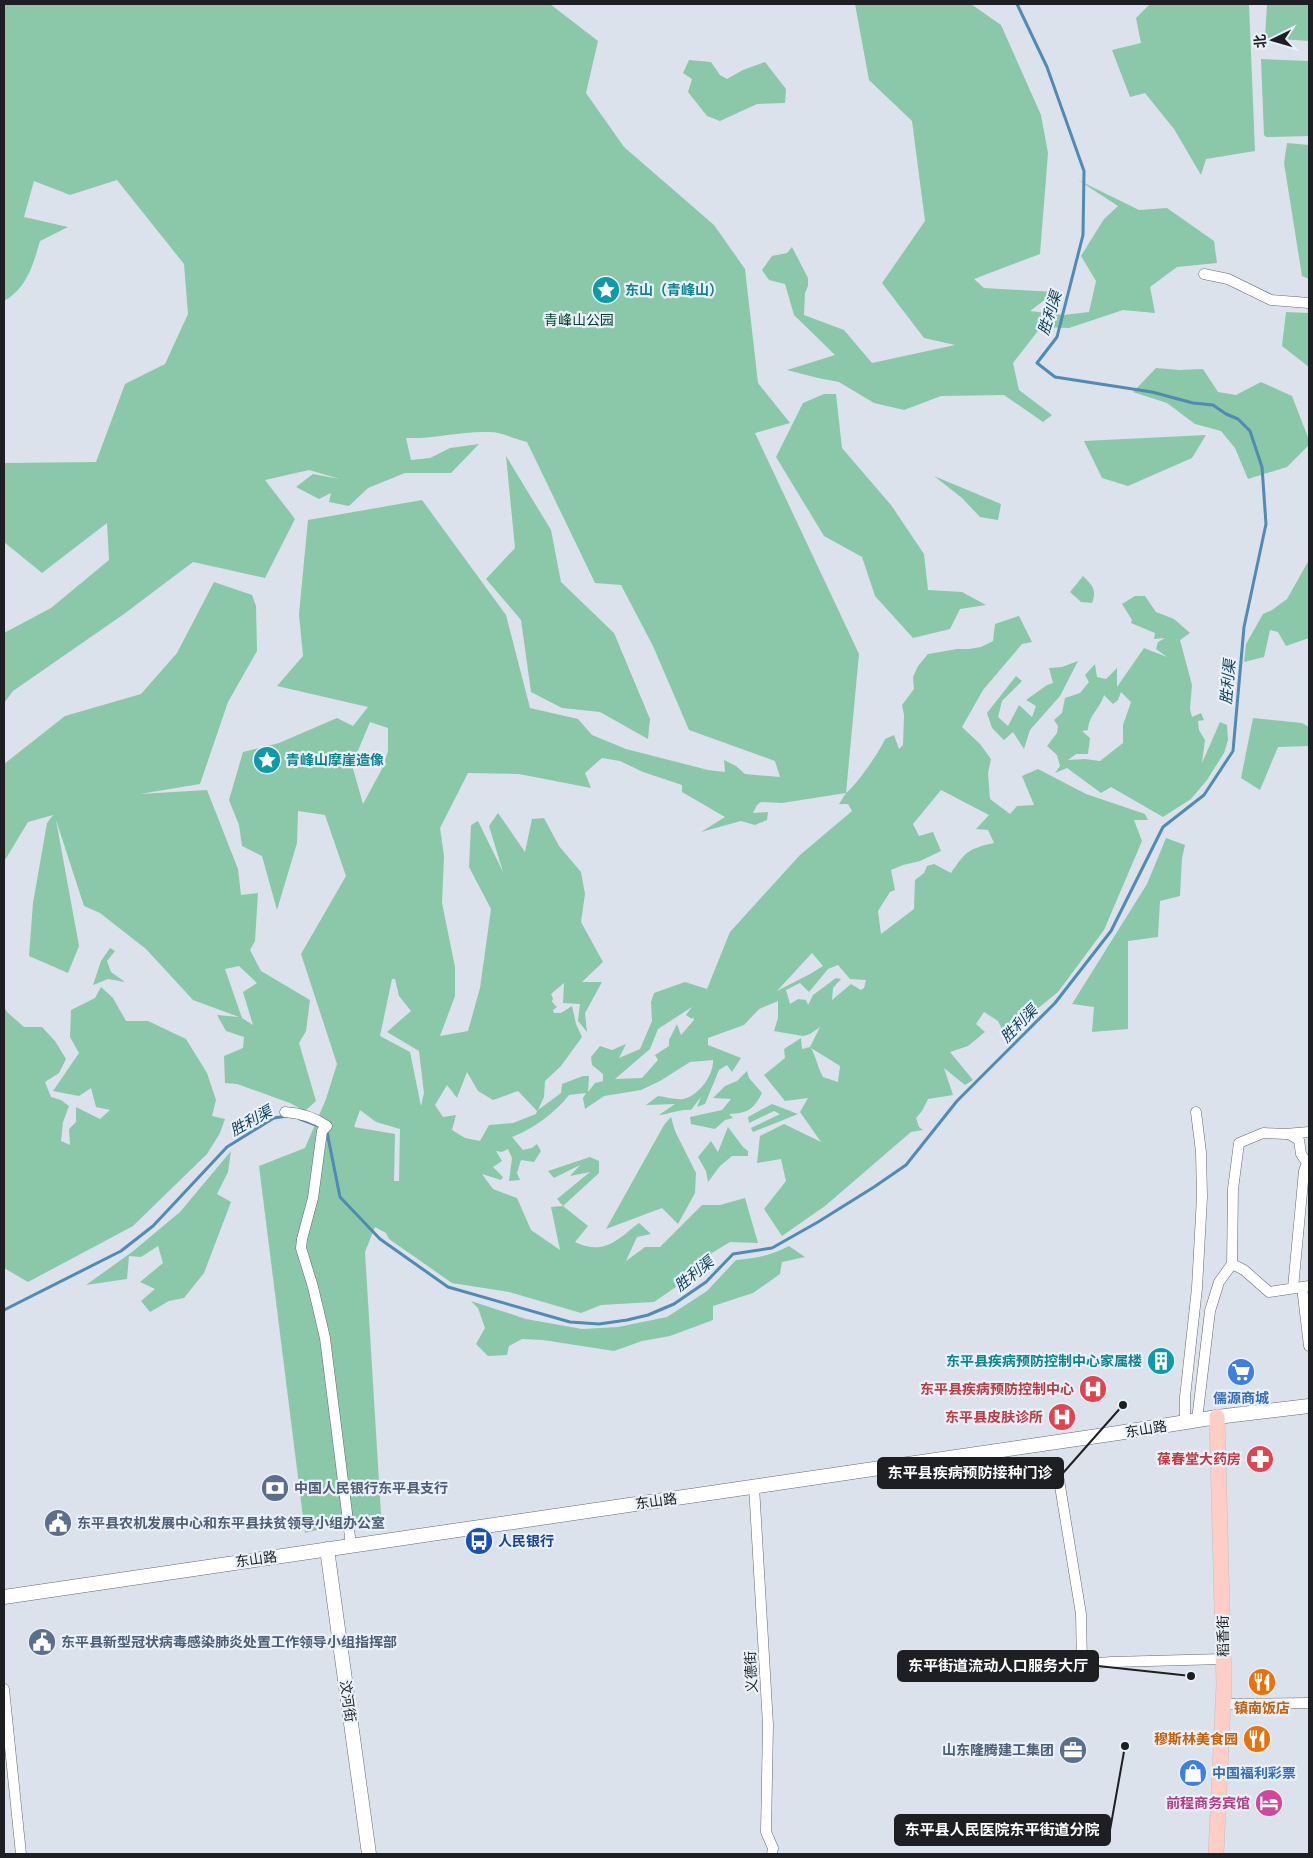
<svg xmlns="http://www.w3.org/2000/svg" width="1313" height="1858" font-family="Figtree,'Noto Sans SC',sans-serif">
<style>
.green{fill:#8ac8a9;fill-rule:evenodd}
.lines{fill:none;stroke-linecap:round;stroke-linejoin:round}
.stream{stroke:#4f8bb3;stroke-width:3}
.street-casing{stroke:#636971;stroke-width:11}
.secondary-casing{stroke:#636971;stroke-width:15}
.primary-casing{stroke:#c0c0c1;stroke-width:16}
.street{stroke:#fff;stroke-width:10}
.secondary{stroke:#fff;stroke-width:14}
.primary{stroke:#fecdc6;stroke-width:15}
.labels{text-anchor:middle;stroke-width:4.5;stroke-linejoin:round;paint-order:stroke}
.culture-label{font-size:14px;font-weight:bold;fill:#0d838f;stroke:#e9f0f8;text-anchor:start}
.park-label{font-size:14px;fill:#013f28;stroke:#e9f0f8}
.health-label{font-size:14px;font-weight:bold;fill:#be3a42;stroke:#e9f0f8;text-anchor:end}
.shop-label{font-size:14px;font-weight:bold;fill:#366cbe;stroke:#e9f0f8}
.street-label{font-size:14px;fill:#1d1f22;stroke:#e9f0f8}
.service-label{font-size:14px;font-weight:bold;fill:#4e5e75;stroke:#e9f0f8;text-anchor:start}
.transit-label{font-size:14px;font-weight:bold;fill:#164399;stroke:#e9f0f8;text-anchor:start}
.food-label{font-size:14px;font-weight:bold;fill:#c56008;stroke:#e9f0f8}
.hotel-label{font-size:14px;font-weight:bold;fill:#b23c85;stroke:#e9f0f8;text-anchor:end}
.water-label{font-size:15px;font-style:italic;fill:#0b3e5a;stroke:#e9f0f8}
.leader{fill:none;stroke:#1d1f22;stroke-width:2}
.callout-dot{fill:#1d1f22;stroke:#e9f0f8;stroke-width:2}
.callout{fill:#1d1f22;stroke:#1d1f22;stroke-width:2}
.callout-label{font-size:15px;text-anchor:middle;font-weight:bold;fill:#fff}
</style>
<rect width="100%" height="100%" fill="#dce2eb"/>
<path class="green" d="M4 4H550L598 41 586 93 624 147 714 225 745 269 758 383 790 423 755 433 859 654 846 793C856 786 880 751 885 739L894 735 899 749 903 745 904 715 902 705 914 689 913 677 918 666 928 654 957 649H969L981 647 993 641 995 624 1019 616 1032 642 1022 644 983 690 962 727 980 744 991 759 988 773 990 799 1010 814 1017 806 1034 805 1022 776 1038 769 1086 794 1145 814 1148 820H1134L1142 841 1104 930 1058 992 1005 1035 998 1021 984 1012 976 1024 985 1032 968 1046 950 1052 973 1080 965 1085 944 1068 953 1095 928 1099 922 1111 916 1118 919 1127 923 1130 911 1132 825 1206 782 1236 764 1209 786 1181 781 1159 757 1163 760 1136 784 1124 821 1142 800 1112 808 1098 785 1101 764 1075 785 1058 784 1049 801 1038 802 1049 810 1047 820 1027 810 1034 803 1036 774 1031 778 1018V1001L759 1009 744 1025 708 1038V1045L741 1058 732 1072 727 1065 719 1070 705 1104 697 1107 701 1097 691 1110C680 1109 671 1114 659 1115L675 1104 646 1105 658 1096C666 1097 676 1100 683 1099 698 1097 714 1075 713 1060L690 1062 660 1081 641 1090 604 1096 585 1109 583 1098 586 1093 569 1095C555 1113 533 1129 512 1137L523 1150 532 1148 537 1144 541 1151 534 1162 521 1160 517 1173 520 1180 509 1181 512 1158 508 1149 502 1152 496 1151 502 1161 493 1167 503 1177 501 1180 482 1174 493 1189 517 1198 531 1230 560 1250 551 1207 563 1206 557 1199 590 1172 570 1176 580 1165 554 1178 548 1171 590 1157 599 1161V1173L563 1206 588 1226 575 1242C604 1256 617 1240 639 1223L651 1234 637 1237 626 1261 645 1247H660L702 1205H720L745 1198 758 1243 730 1242 712 1253 702 1269 654 1302 601 1305 581 1313 509 1292 452 1283 389 1239 386 1233 375 1227 365 1252 381 1514 305 1533 259 1166 305 1148 326 1099 337 1064 301 954 346 876 325 815 298 811 297 843 277 910 262 856 242 846 239 825 229 800 243 752 279 743 337 718 353 726 368 707 277 686 303 656 299 614 308 520 422 500 506 615 530 708 578 719 592 735 626 749 708 770 725 772 724 760 736 766 745 774 780 777 775 761 689 730 653 646 621 585 595 583 527 442C515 439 501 432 489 432 461 431 434 439 406 438L411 460 430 458 450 448 479 444 451 473H405L368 488 349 506 329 502 331 493 319 499 296 487 313 474 340 479 309 470 265 480 295 519 265 578 193 562 124 614 13 691 4 703V633L51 608 109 560 107 523 42 573 4 542V463L96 462 125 384 165 364 188 314 184 264 117 180 70 195 34 181 24 217 68 227 40 241C33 265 27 288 4 301ZM370 722 388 728V751L383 767 363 804 352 765ZM602 758 620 761 643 772 682 785V792L725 817 701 832 741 821 755 825 767 820 768 812 753 813 757 805 761 802 782 803 846 793 839 804H848L852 811 800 855 730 932 707 989 685 982 654 993 651 1002 652 1021 640 1049 619 1058 626 1044 612 1050 600 1046 591 1057 592 1065 603 1074V1081L595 1083 588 1092 589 1076H583L562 1084 561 1093 538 1110 544 1097 545 1081 561 1066 582 1037 576 1024 572 1006 561 1013H554L553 1010 557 1007 552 1002 553 998 551 994 564 983 563 1003 580 1004 578 1021 587 1032 585 1013 602 982H582L603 962 581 922 585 894 581 872 559 846 544 818 532 819 525 852 498 813 489 826 503 872 478 821 471 825 469 867 491 909 480 988 468 1031 440 1036 455 996V967L442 903 444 856 440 828 468 773 519 774 591 788 585 773ZM941 790 989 815 976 829 988 830 994 843C968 849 966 851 951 873L934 864 927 866 924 873 915 880 914 909 881 934 878 911 890 892 895 890 891 870 903 865 920 861 941 851 933 832 919 836 913 824ZM812 953 823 966 810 974 777 991ZM838 965 850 979 866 980 864 988 861 990 851 984 832 1000 833 988 841 979 836 978 813 995 808 1005 806 1000 798 999 790 1004 786 990 800 983 809 992 828 969ZM392 979H395L399 996 411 1011 387 1032 419 1051 424 1093 421 1106 410 1052 380 1036ZM692 1007 686 1015 692 1019 693 1017 694 1020 681 1035 677 1024 669 1040V1046L655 1055 658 1060 642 1078 615 1079 650 1049 658 1029ZM811 1048 840 1066 838 1082 823 1077C818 1068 816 1057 811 1048ZM467 1072 478 1091 493 1100 518 1091 537 1111 536 1114 513 1123 489 1125 480 1141 465 1138 452 1130 456 1115 443 1117 435 1105 447 1085 457 1098ZM360 1110 376 1122 400 1129 399 1181H394L395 1134 354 1127Z
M855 4H971L1001 25 1041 115 1048 153 1040 254 974 279 984 288 1055 292 1030 311 1064 315 1089 312 1096 281 1081 256 1104 219 1118 206 1078 180 1139 210 1167 208 1214 241 1217 263 1177 267 1150 287 1155 313 1123 310 1069 328 1041 327 1013 363 1019 390 1052 415 1043 422 1004 395 941 396 904 410 874 403 839 382 818 378 787 370 835 355 794 315 785 284 769 280 762 270 772 256 787 253 792 247 808 278V286L805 293 804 315 844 330 872 363 955 345 924 338 882 283 925 221 912 121 869 80Z
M1150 4H1249L1255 151 1206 159 1201 175 1174 129 1145 93 1130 97 1112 50 1141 43 1136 18Z
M1267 4H1309V41L1265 38Z
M1261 59 1309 61V136L1266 137 1264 135Z
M689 60 711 62 720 75 727 79 743 70 765 62 786 89 785 103 757 104 720 121 707 116 688 92 692 79 683 73Z
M1287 143 1309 145V279L1302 276 1284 163Z
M1286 312 1309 313V367L1282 346Z
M1156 368 1179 370 1203 369 1218 392 1236 395 1261 382 1292 396 1309 440V445L1287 467 1248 479 1235 448 1221 431 1195 424 1167 403 1133 392Z
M824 394H836L842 448 891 505 924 554 928 590 962 592 986 605 960 609 950 629 913 638 875 596 862 557 824 536 776 457 803 403Z
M1206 435 1192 458 1128 486 1102 478 1084 441Z
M506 456 551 530 561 582 614 633 650 719 648 739 600 712 562 708 531 692 521 620 486 579 515 548Z
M934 476 1001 504 998 520 980 517 962 498Z
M1309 560V638L1286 646 1278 632 1270 630 1264 657 1244 662 1246 644 1263 614 1272 610 1287 599Z
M1083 576C1093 586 1097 590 1092 603L1081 602 1070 592Z
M214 582 252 595 256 606 257 651 228 702 200 784 140 794 207 790 238 869 241 895 258 893 255 941 250 950 261 971 310 1000 306 1031 299 1043 316 1101 305 1111 290 1103 237 1084 225 1083 224 1056 243 1048 244 1037 226 1031 217 1015 239 1017 193 1000 146 949 100 913 84 906 56 820 79 946 68 973 29 956 33 903 47 823 53 815 28 822 5 860 4 867V764L65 716 141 694 177 653ZM239 966 257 983 243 992 253 1025 242 1018 225 969Z
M1135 596H1145L1156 612 1174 619 1190 633 1180 640 1192 685 1190 709 1192 717 1201 713 1204 720 1198 721 1199 730 1205 740 1202 763 1220 722 1227 725 1228 740 1224 753 1207 780 1191 799 1163 817 1111 787 1101 793 1067 768 1055 773 1060 766 1057 755 1047 746 1057 733 1058 726 1054 720 1062 713 1065 698 1080 693 1089 682 1085 675 1095 664 1097 677 1106 679 1117 668V687L1144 648 1167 657 1156 649 1158 642 1165 638 1154 639 1155 633 1131 623 1132 620 1122 604ZM1121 692 1131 702 1123 725V743L1100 761 1085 759 1068 760 1076 754H1088L1090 738 1082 731 1088 730C1089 714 1100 709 1104 695L1113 704 1118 700Z
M1078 661 1060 696 1030 730 1024 749 1013 732 1004 740 992 728 987 713 1016 676 1022 681 1002 701 998 717 1008 726 1019 705 1032 717 1036 706 1026 700 1047 685 1053 683 1049 668 1062 667Z
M1253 718 1302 723 1309 727V746L1278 747 1260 790 1241 778Z
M1166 838 1185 845 1182 858 1180 896 1160 901 1158 937 1128 941V1029L1092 1032 1094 1007 1072 1004 1147 884Z
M110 948 115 951 107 961 111 972 125 982 108 979 93 985 101 961Z
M101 987 113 998 126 1021H148L186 1039 207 1073 216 1100 212 1116 225 1119 220 1133 207 1154 133 1226 28 1282 4 1268V1006L7 1012 24 1027H42L55 1041 66 1059 59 1073 45 1082 51 1097 61 1100 69 1106 63 1122 61 1141 70 1145 69 1129 76 1122V1107L100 1119 110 1110 96 1107 91 1088 79 1096 53 1091 79 1053 70 1037 71 1010 95 998Z
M747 1071 749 1078 762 1093C753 1110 748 1113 729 1114L733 1118 725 1120 715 1129 691 1124 690 1117 722 1110 731 1099 713 1098 725 1086 737 1081Z
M772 1104 798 1114 753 1132 751 1128 780 1114 774 1111 749 1123 748 1117Z
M671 1117 675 1131 696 1173 695 1193 678 1224 662 1208 606 1229 664 1125Z
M728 1127 743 1147 748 1151V1156H732L720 1166 708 1182 706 1171 698 1157 711 1141 718 1152Z
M231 1151 228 1172 217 1194 231 1202 204 1273 184 1298 169 1301 150 1312 141 1301 155 1289 140 1282 163 1263 158 1246 141 1257 129 1256 127 1279 86 1285 132 1252 180 1212Z
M789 1246 805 1257 782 1262 780 1274 753 1293 713 1306V1320L670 1336 642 1341 614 1351 543 1340 522 1339 509 1346 507 1355 488 1356 476 1344 485 1328 478 1308 471 1301 526 1319 582 1329 618 1327 667 1317 707 1291 736 1260C757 1258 770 1256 789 1246Z"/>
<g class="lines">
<path class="stream" d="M300 1119 316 1125
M325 1130 327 1132 340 1197 380 1239 448 1287 570 1322 599 1324 627 1320 648 1315 674 1304 706 1282 733 1254 772 1248 818 1222 874 1187 906 1165 957 1101 1055 1003 1111 931 1163 827 1204 795 1233 751 1244 627 1266 524 1262 467 1250 431 1238 419 1226 414 1213 405 1193 403 1152 392 1055 377 1037 363 1057 337 1083 235 1084 171 1047 67 1017 4
M4 1310 121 1251 153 1226 227 1147 274 1118 287 1116"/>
<defs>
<path id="street" d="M1204 274 1228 279 1271 300 1309 303
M285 1112C300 1113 314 1117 327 1126L322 1131 313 1198 302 1239 301 1248 313 1287 325 1338 351 1545
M1289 1134 1299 1140 1301 1154 1307 1163 1304 1171 1293 1288
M1232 1264 1244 1270 1269 1292 1309 1286
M1302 1287 1309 1346
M1197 1420 1210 1311 1219 1282 1232 1264 1233 1189 1239 1143 1263 1133 1285 1134 1309 1132
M1185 1423V1397L1197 1288 1202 1197 1201 1152 1196 1112
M1059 1480 1081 1614 1082 1664
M754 1486 768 1725 766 1832 773 1848 772 1854
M949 1673 1112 1662 1223 1659
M4 1689 21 1854
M1223 1704 1309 1703"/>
<path id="secondary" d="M327 1549 369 1854
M4 1597 1118 1433 1217 1417 1309 1406"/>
<path id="primary" d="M1216 1854 1224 1684 1217 1417"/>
</defs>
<use href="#street" class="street-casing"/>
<use href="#secondary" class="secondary-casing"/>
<use href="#primary" class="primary-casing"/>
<use href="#street" class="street"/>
<use href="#secondary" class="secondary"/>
<use href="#primary" class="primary"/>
</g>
<defs>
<symbol id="sight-disc" viewBox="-11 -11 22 22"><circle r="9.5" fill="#0f9aa8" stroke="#e9f0f8"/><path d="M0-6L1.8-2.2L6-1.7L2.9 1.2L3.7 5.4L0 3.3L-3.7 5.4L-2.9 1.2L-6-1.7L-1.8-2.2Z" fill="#fff"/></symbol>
<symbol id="building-disc" viewBox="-11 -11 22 22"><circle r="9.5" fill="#0f9aa8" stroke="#e9f0f8"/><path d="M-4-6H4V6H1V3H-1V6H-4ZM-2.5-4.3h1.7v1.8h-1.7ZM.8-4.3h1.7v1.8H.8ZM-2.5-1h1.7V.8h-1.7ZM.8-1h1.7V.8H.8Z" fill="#fff"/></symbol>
<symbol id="supermarket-disc" viewBox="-11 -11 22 22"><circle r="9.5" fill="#3f7fe0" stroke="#e9f0f8"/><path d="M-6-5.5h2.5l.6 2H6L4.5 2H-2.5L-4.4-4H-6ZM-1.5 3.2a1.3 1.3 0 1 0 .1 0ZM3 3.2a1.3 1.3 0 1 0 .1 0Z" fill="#fff"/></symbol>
<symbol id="hospital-disc" viewBox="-11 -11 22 22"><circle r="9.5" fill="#e0444e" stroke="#e9f0f8"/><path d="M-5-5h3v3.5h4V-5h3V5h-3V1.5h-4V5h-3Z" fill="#fff"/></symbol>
<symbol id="pharmacy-disc" viewBox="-11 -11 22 22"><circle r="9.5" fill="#e0444e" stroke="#e9f0f8"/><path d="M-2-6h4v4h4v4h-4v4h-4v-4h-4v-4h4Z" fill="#fff"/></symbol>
<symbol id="bank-disc" viewBox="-11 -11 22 22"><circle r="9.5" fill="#5c6f8a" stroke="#e9f0f8"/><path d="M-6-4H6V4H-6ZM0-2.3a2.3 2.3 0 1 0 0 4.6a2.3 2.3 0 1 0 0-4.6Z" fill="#fff"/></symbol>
<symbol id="civic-disc" viewBox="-11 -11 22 22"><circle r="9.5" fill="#5c6f8a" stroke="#e9f0f8"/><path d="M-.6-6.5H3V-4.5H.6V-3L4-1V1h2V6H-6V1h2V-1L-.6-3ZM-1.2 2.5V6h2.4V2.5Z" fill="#fff"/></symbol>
<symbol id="bus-disc" viewBox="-11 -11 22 22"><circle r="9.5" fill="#1a4fb4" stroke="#e9f0f8"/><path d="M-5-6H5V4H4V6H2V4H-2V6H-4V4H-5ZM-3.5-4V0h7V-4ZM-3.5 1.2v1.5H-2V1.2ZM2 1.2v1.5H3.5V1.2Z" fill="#fff"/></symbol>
<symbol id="restaurant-disc" viewBox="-11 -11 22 22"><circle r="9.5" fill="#e8710a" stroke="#e9f0f8"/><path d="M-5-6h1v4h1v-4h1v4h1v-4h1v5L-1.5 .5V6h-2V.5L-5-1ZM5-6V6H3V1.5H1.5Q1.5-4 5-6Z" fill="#fff"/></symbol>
<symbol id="office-disc" viewBox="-11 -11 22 22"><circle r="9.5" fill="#5c6f8a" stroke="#e9f0f8"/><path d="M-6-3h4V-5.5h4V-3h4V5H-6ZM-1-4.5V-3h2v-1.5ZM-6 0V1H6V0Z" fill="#fff"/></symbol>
<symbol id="shop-disc" viewBox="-11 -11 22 22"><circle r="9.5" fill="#3f7fe0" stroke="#e9f0f8"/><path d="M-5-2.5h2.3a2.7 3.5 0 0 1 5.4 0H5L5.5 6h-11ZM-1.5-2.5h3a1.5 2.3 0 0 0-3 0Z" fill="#fff"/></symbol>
<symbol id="hotel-disc" viewBox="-11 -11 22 22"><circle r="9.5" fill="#d1479c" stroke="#e9f0f8"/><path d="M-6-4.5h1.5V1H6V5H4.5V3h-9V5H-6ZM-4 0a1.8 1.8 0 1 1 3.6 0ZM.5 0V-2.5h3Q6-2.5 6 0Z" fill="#fff"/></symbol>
</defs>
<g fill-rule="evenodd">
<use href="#sight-disc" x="590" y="274" width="32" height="32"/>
<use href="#sight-disc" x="251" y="744" width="32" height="32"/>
<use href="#building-disc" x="1145" y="1345" width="32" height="32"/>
<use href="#supermarket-disc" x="1225" y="1356" width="32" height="32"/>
<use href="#hospital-disc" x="1077" y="1373" width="32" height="32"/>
<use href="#hospital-disc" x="1046" y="1401" width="32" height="32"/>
<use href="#pharmacy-disc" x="1244" y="1443" width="32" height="32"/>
<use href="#bank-disc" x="259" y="1472" width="32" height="32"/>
<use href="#civic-disc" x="42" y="1507" width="32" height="32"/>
<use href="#bus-disc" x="463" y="1525" width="32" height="32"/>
<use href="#civic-disc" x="26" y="1626" width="32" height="32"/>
<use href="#restaurant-disc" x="1246" y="1666" width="32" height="32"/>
<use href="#restaurant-disc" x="1241" y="1723" width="32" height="32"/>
<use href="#office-disc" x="1057" y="1734" width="32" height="32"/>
<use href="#shop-disc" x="1177" y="1757" width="32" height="32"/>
<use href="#hotel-disc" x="1253" y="1787" width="32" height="32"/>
</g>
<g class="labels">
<g class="culture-label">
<text x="625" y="295">东山（青峰山）</text>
<text x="286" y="765">青峰山摩崖造像</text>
<text x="1142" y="1366" text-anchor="end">东平县疾病预防控制中心家属楼</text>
</g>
<g class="park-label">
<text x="579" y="325">青峰山公园</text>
</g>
<g class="health-label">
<text x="1074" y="1394">东平县疾病预防控制中心</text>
<text x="1043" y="1422">东平县皮肤诊所</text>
<text x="1241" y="1464">葆春堂大药房</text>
</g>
<g class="shop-label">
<text x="1241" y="1403">儒源商城</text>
<text x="1212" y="1778" text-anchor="start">中国福利彩票</text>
</g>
<g class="street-label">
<text transform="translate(1146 1429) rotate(-9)" y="5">东山路</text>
<text transform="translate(656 1501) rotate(-8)" y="5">东山路</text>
<text transform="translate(256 1559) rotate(-8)" y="5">东山路</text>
<text transform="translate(1223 1636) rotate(-91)" y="5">稻香街</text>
<text transform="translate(751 1672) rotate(-93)" y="5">义德街</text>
<text transform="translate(348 1701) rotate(82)" y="5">汶河街</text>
</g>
<g class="service-label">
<text x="294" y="1493">中国人民银行东平县支行</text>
<text x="77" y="1528">东平县农机发展中心和东平县扶贫领导小组办公室</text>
<text x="61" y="1647">东平县新型冠状病毒感染肺炎处置工作领导小组指挥部</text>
<text x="1054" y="1755" text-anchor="end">山东隆腾建工集团</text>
</g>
<g class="transit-label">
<text x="498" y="1546">人民银行</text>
</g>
<g class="food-label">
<text x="1262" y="1713">镇南饭店</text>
<text x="1238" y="1744" text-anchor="end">穆斯林美食园</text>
</g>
<g class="hotel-label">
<text x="1250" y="1808">前程商务宾馆</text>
</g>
<g class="water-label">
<text transform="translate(1050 313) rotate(-72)" y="5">胜利渠</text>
<text transform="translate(1228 682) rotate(-85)" y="5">胜利渠</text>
<text transform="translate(1019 1024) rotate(-45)" y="5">胜利渠</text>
<text transform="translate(251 1121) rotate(-29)" y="5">胜利渠</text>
<text transform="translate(694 1274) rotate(-39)" y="5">胜利渠</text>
</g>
</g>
<path class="leader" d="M1123 1405L1063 1473M1191 1676L1098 1666M1125 1746L1110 1830"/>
<g class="callout-dot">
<circle cx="1123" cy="1405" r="5"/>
<circle cx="1191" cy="1676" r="5"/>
<circle cx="1125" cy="1746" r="5"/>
</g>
<g class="callout">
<rect x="878" y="1458" width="185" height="30" rx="5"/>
<rect x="898" y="1651" width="200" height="30" rx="5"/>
<rect x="895" y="1815" width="215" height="30" rx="5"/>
</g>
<g class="callout-label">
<text x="970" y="1478">东平县疾病预防接种门诊</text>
<text x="998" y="1671">东平街道流动人口服务大厅</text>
<text x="1002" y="1835">东平县人民医院东平街道分院</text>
</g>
<rect width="1313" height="1858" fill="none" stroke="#1d1f22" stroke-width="10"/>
<g transform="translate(1273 40) rotate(265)" stroke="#e9f0f8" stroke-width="4" paint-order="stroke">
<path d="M0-4L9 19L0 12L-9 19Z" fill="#1d1f22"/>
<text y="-8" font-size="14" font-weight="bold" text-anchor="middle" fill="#1d1f22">北</text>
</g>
</svg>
